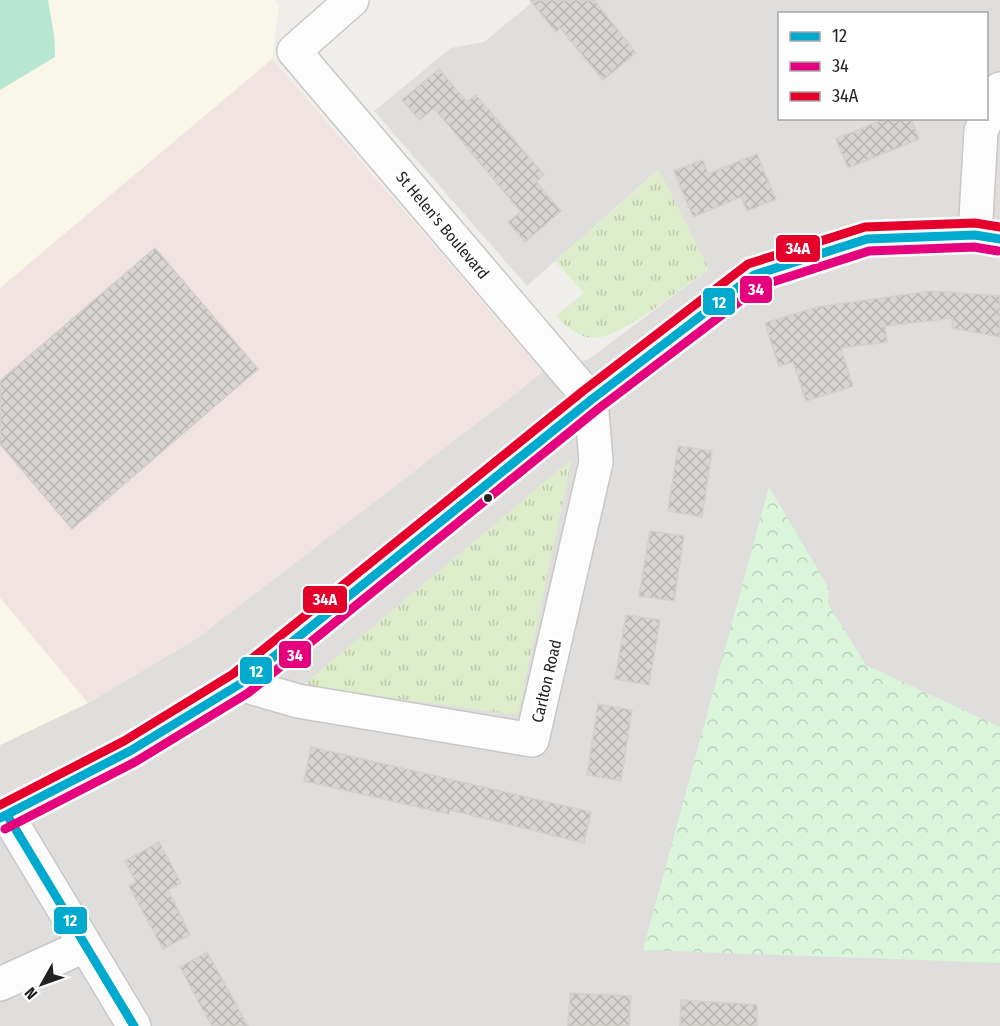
<svg xmlns="http://www.w3.org/2000/svg" width="1000" height="1026" font-family="'Fira Sans Condensed',sans-serif">
<style>
.residential{fill:#dfdedc;fill-rule:evenodd}
.commercial{fill:#f1e3e1}
.education{fill:#f8f7e8}
.grass{fill:url(#grass-tufts)}
.park{fill:url(#park-crowns)}
.pitch{fill:#b7e6d2}
.building{fill:url(#building-cross-hatch);stroke:#d3d0cc;stroke-width:1.5}
.lines{fill:none;stroke-linecap:round;stroke-linejoin:round}
.minor-casing{stroke:#c9c8c7;stroke-width:36}
.secondary-casing{stroke:#999a82;stroke-width:36}
.minor{stroke:#fdfcfc;stroke-width:33}
.secondary{stroke:#f4f4ed;stroke-width:33}
.bus-1-casing{stroke:#fff;stroke-width:14}
.bus-2-casing{stroke:#fff;stroke-width:14}
.bus-3-casing{stroke:#fff;stroke-width:14}
.bus-1{stroke:#00a9ce;stroke-width:9}
.bus-2{stroke:#e5007d;stroke-width:9}
.bus-3{stroke:#e4002b;stroke-width:9}
.bus-dot{fill:#222;stroke:#fff;stroke-width:2}
.labels{text-anchor:middle;stroke-width:6;stroke-linejoin:round;paint-order:stroke}
.street-label{font-size:16px;fill:#222;stroke:#fff}
.line-badge{stroke:#fff;stroke-width:2}
.badge-label{font-size:16px;text-anchor:middle;font-weight:bold;fill:#fff}
</style>
<defs>
<pattern id="grass-tufts" width="24" height="20" patternUnits="userSpaceOnUse" patternTransform="scale(1.5)"><rect width="24" height="20" fill="#ddeccb"/><path d="M3 7l-1-3M5 7V3M7 7l1-3M15 17l-1-3M17 17v-4M19 17l1-3" fill="none" stroke="#bdcaae"/></pattern>
<pattern id="park-crowns" width="20" height="18" patternUnits="userSpaceOnUse" patternTransform="scale(1.5)"><rect width="20" height="18" fill="#daf5da"/><path d="M2 6a3 3 0 1 1 6 0M12 15a3 3 0 1 1 6 0" fill="none" stroke="#bbd2bb"/></pattern>
<pattern id="building-cross-hatch" width="8" height="8" patternUnits="userSpaceOnUse" patternTransform="scale(1.5)"><rect width="8" height="8" fill="#d7d4d2"/><path d="M0 0l8 8M0 8l8-8" fill="none" stroke="#b8b6b4"/></pattern>
</defs>
<rect width="100%" height="100%" fill="#f0eeeb"/>
<path class="residential" d="M535 0H1000V1026H0V745L88 703 196 639 543 372 589 359 708 270 658 170 527 286 374 111 451 48 484 42ZM780 14H986V118H780Z"/>
<path class="commercial" d="M272 59 543 372 196 639 88 703 0 598V288Z"/>
<path class="education" d="M0 0H274L279 6 272 59 0 288Z
M0 598 88 703 0 745Z"/>
<path class="grass" d="M659 170 709 269C681 288 626 335 595 338 581 339 564 326 557 315L584 293 555 261Z
M572 459 518 715 302 686Z"/>
<path class="park" d="M769 487 829 588 828 604 866 665 1000 727V963L643 950Z"/>
<path class="pitch" d="M0 0H48L54 35 55 57 0 90Z"/>
<path class="building" d="M530 0H594L636 53 603 80 560 28 556 32Z
M439 69 467 102 476 95 544 175 536 182 561 211 525 242 508 222 521 212 434 108 420 120 402 100Z
M887 118H911L919 139 848 168 836 139Z
M757 154 776 199 747 211 741 197 693 217 674 171 703 160 708 174Z
M155 248 258 369 72 529 0 444V381Z
M932 291 1000 296V337L952 328 953 318 885 326 887 342 841 348 853 386 806 401 793 362 779 366 765 323 817 307Z
M678 446 712 451 702 517 668 511Z
M650 531 684 536 674 601 639 596Z
M626 615 660 620 649 685 615 679Z
M598 704 632 710 621 781 587 775Z
M311 747 591 812 584 843 450 810 449 814 304 781Z
M159 842 181 883 168 890 190 935 163 949 129 886 136 882 125 861Z
M207 952 226 986 248 1026H212L198 1001 180 967Z
M570 993 631 996 629 1026H568Z
M681 1000 757 1005V1026H680Z"/>
<g class="lines">
<defs>
<path id="minor" d="M975 235 981 131 1000 89
M240 684 298 701 532 740 596 462 591 400 294 51 352 0
M7 815 134 1026
M0 984 84 946"/>
<path id="secondary" d="M0 818 130 751 240 684 591 400 754 275 867 239 975 235 1000 239"/>
</defs>
<use href="#minor" class="minor-casing"/>
<use href="#secondary" class="secondary-casing"/>
<use href="#minor" class="minor"/>
<use href="#secondary" class="secondary"/>
<defs>
<path id="bus-1" d="M7 815 134 1026
M0 818 130 751 240 684 591 400 754 275 867 239 975 235 1000 239"/>
<path id="bus-2" d="M5 829 135 762 248 693 598 409 760 286 869 251 974 247 998 251"/>
<path id="bus-3" d="M0 805 124 741 233 674 583 391 748 264 865 227 975 223 1000 227"/>
</defs>
<use href="#bus-1" class="bus-1-casing"/>
<use href="#bus-2" class="bus-2-casing"/>
<use href="#bus-3" class="bus-3-casing"/>
<use href="#bus-1" class="bus-1"/>
<use href="#bus-2" class="bus-2"/>
<use href="#bus-3" class="bus-3"/>
</g>
<circle class="bus-dot" cx="488" cy="498" r="5"/>
<g class="labels">
<g class="street-label">
<text transform="translate(443 225) rotate(50)" y="6">St Helen's Boulevard</text>
<text transform="translate(546 681) rotate(-77)" y="6">Carlton Road</text>
</g>
</g>
<g class="line-badge">
<rect x="775" y="234" width="46" height="29" rx="6" fill="#e4002b"/>
<rect x="739" y="275" width="34" height="29" rx="6" fill="#e5007d"/>
<rect x="702" y="287" width="34" height="29" rx="6" fill="#00a9ce"/>
<rect x="302" y="585" width="46" height="29" rx="6" fill="#e4002b"/>
<rect x="278" y="640" width="34" height="29" rx="6" fill="#e5007d"/>
<rect x="239" y="656" width="34" height="29" rx="6" fill="#00a9ce"/>
<rect x="53" y="906" width="35" height="29" rx="6" fill="#00a9ce"/>
</g>
<g class="badge-label">
<text x="798" y="254">34A</text>
<text x="756" y="295">34</text>
<text x="719" y="308">12</text>
<text x="325" y="605">34A</text>
<text x="295" y="661">34</text>
<text x="256" y="677">12</text>
<text x="70" y="926">12</text>
</g>
<rect x="778" y="12" width="210" height="108" fill="#ffffff" stroke="#a7a7a7" stroke-width="1.5"/>
<rect x="790" y="32" width="30" height="9" fill="#00a9ce" stroke="#a7a7a7" stroke-width="1.5"/>
<text x="832" y="42" font-size="18" fill="#222222">12</text>
<rect x="790" y="62" width="30" height="9" fill="#e5007d" stroke="#a7a7a7" stroke-width="1.5"/>
<text x="832" y="72" font-size="18" fill="#222222">34</text>
<rect x="790" y="92" width="30" height="9" fill="#e4002b" stroke="#a7a7a7" stroke-width="1.5"/>
<text x="832" y="102" font-size="18" fill="#222222">34A</text>
<g transform="translate(42 984) rotate(230)" stroke="#ffffff" stroke-width="4.5" paint-order="stroke">
<path d="M0-4.5L10 22L0 15L-10 22Z" fill="#222222"/>
<text y="-9" font-size="16" font-weight="bold" text-anchor="middle" fill="#222222">N</text>
</g>
</svg>
